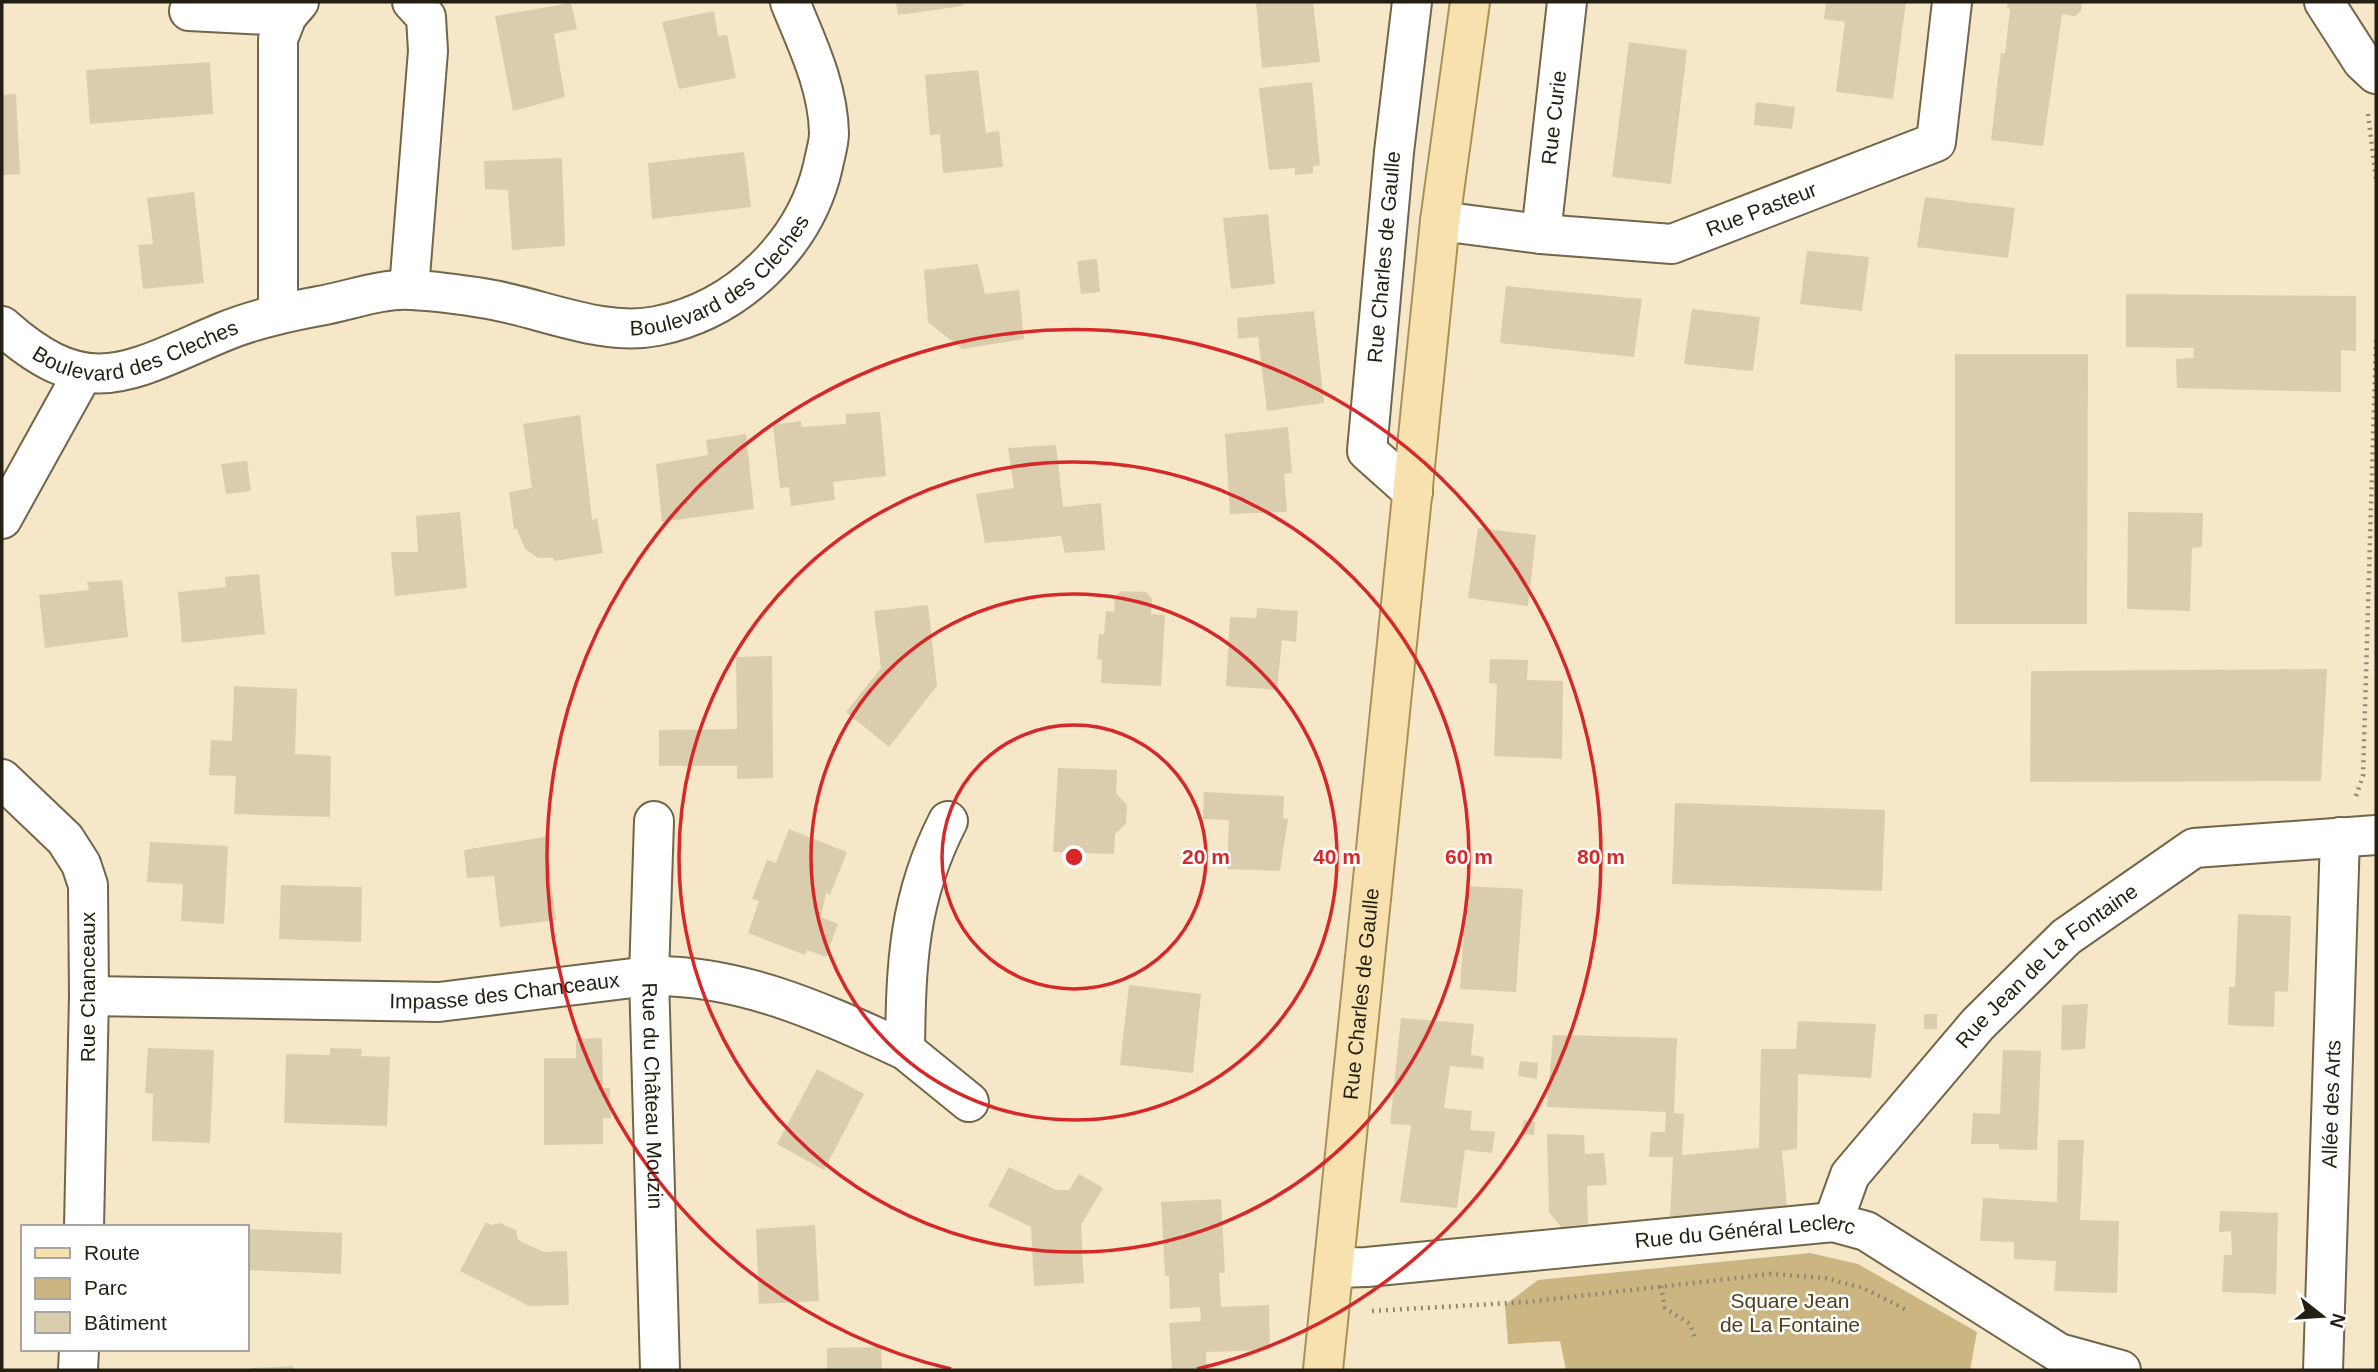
<svg xmlns="http://www.w3.org/2000/svg" width="2378" height="1372" font-family="Helvetica,sans-serif">
<style>
.green{fill:#cbb682}
.building{fill:#dacdad}
.lines{fill:none;stroke-linecap:round;stroke-linejoin:round}
.minor-casing{stroke:#72664a;stroke-width:42}
.primary-casing{stroke:#a99156;stroke-width:42}
.path{stroke:#928872;stroke-width:4.5;stroke-dasharray:2 5;stroke-linecap:butt}
.minor{stroke:#fff;stroke-width:38}
.primary{stroke:#f7e2af;stroke-width:38}
.ring{fill:none;stroke:#d62828;stroke-width:3.5}
.labels{text-anchor:middle;stroke-width:5;stroke-linejoin:round;paint-order:stroke}
.street-label{font-size:21px;fill:#241f13;stroke:#fff}
.park-label{font-size:21px;fill:#4d3f18;stroke:#fff}
.centre{fill:#d62828;stroke:#fff;stroke-width:3.5}
.ring-label{font-size:21px;text-anchor:middle;font-weight:bold;fill:#d62828;stroke:#fff;stroke-width:5;stroke-linejoin:round;paint-order:stroke}
</style>
<rect width="100%" height="100%" fill="#f5e7c7"/>
<path class="green" d="M1810 1253 1858 1264 1977 1332 1970 1370H1566L1560 1341 1508 1344 1505 1305 1538 1280Z"/>
<path class="building" d="M896 2H963V6L898 15Z
M1256 2H1313L1320 62 1262 68Z
M1826 2H1906L1893 99 1836 92 1845 22 1824 19Z
M2008 2H2082L2081 11 2075 16 2062 14 2043 146 1991 140 2001 53 2005 54 2010 9 2007 8Z
M571 3 577 29 554 34 565 97 513 111 495 16Z
M714 11 718 36 727 35 736 78 679 89 662 22Z
M1629 42 1687 50 1671 184 1612 177Z
M210 62 213 114 90 124 86 70Z
M978 70 986 133 999 131 1003 167 943 173 940 134 930 135 925 75Z
M1312 82 1320 165 1313 166V173L1295 175V168L1269 170 1259 88Z
M16 94 20 174 2 175V95Z
M1756 102 1795 107 1792 129 1754 125Z
M744 152 751 207 652 219 648 163Z
M562 158 565 246 512 250 508 190 485 189 484 161Z
M194 192 204 283 143 289 138 245 153 244 147 198Z
M1925 197 2015 208 2008 258 1917 247Z
M1268 214 1275 284 1231 289 1223 218Z
M1807 251 1869 257 1862 311 1800 304Z
M1097 259 1100 292 1081 294 1077 261Z
M978 264 985 294 1019 290 1024 339 962 349 928 322 924 270Z
M1506 286 1642 299 1634 357 1500 343Z
M2126 294 2356 296V351L2341 350V392L2177 388 2176 359 2193 358 2194 348 2126 347Z
M1692 309 1760 317 1753 371 1684 364Z
M1314 311 1324 403 1267 411 1258 337 1238 339 1237 318Z
M1955 354H2088L2087 624H1955Z
M880 412 886 476 833 482 835 500 791 506 789 487 780 488 773 425 801 421 802 427 846 424V414Z
M580 415 592 520 597 518 603 553 555 561 553 558H538L525 549 517 529H514L509 492 532 488 523 424Z
M1288 427 1292 473 1284 474 1287 512 1230 514 1225 434Z
M746 434 754 509 662 522 656 464 708 455 706 440Z
M1056 445 1063 507 1101 503 1105 550 1065 553 1061 536 985 543 976 494 1014 488 1008 448Z
M247 461 251 491 226 494 221 464Z
M460 512 467 588 395 596 391 552H418L416 516Z
M2128 512 2203 513 2202 547 2192 548 2190 611 2127 609Z
M1478 528 1536 535 1528 606 1468 598Z
M259 574 265 634 182 643 178 592 226 587 225 577Z
M122 580 128 637 45 648 39 595 89 590 87 582Z
M1122 591 1146 592 1152 599 1151 614 1165 615 1161 686 1101 683 1102 660 1097 659 1099 634H1104L1106 611 1114 612 1115 596Z
M928 605 937 686 889 747 846 712 881 668 874 611Z
M1257 608 1298 611 1296 642 1282 640 1277 690 1226 686 1230 617 1256 618Z
M772 656 773 778 737 779V766H659V730L737 729 736 657Z
M1490 659 1528 660 1527 680 1563 681 1562 759 1494 756 1497 684 1489 683Z
M2327 669 2321 781 2030 782 2031 671Z
M234 686 297 689 295 754 331 756 330 817 234 814 236 776 209 775 211 740 232 741Z
M1058 768 1117 770 1116 793 1127 805 1126 824 1115 834 1114 854 1053 852Z
M1204 792 1284 796 1283 818 1288 819 1280 871 1227 869 1229 820 1203 819Z
M1675 803 1885 810 1882 891 1672 884Z
M789 829 847 852 830 895 826 893 821 917 838 924 826 957 807 950 805 955 748 933 759 901 752 899 767 860 776 863Z
M545 837 556 920 500 927 494 876 467 878 464 850Z
M150 842 228 846 224 924 181 921 183 884 147 882Z
M281 885 362 887 361 942 279 939Z
M1467 886 1523 889 1516 992 1460 989Z
M2238 914 2291 916 2288 992 2275 991 2274 1027 2228 1025 2229 987H2235Z
M1129 985 1201 994 1193 1073 1120 1065Z
M2088 1004 2085 1049 2061 1050 2062 1005Z
M1924 1014H1937V1029H1924Z
M1401 1018 1474 1024 1471 1055 1484 1057 1483 1069 1450 1066 1444 1108 1472 1111 1470 1130 1495 1132 1492 1153 1465 1150 1457 1208 1400 1202 1411 1125 1390 1124Z
M1798 1021 1876 1024 1871 1078 1798 1074 1797 1149 1782 1151 1787 1207 1670 1218 1673 1157H1649L1651 1132H1665L1666 1112 1547 1107 1553 1035 1677 1038 1674 1113 1684 1114 1682 1155 1759 1148 1761 1049H1796Z
M602 1038 603 1088H610V1103L611 1118H603V1144L544 1145V1058H576V1039Z
M148 1048 214 1050 210 1143 152 1141 153 1094 145 1093Z
M330 1048 362 1049 361 1056 390 1057 387 1126 284 1123 286 1054 330 1055Z
M2003 1050 2041 1051 2037 1150 1999 1149V1144H1971L1973 1113 2000 1114Z
M1520 1061 1538 1063 1537 1079 1518 1076Z
M817 1069 864 1094 824 1170 777 1144Z
M1524 1120 1535 1122 1534 1135 1521 1134Z
M1547 1134 1584 1135 1585 1154 1604 1153 1607 1185 1587 1186 1588 1224 1561 1227 1549 1212Z
M2058 1140H2084L2080 1220 2119 1221 2117 1293 2054 1291 2056 1261 2014 1259V1242L1980 1241 1983 1198 2057 1202Z
M1009 1167 1056 1190H1069L1079 1174 1103 1188 1081 1225 1084 1283 1034 1286 1031 1227 988 1206Z
M1221 1199 1225 1273H1219L1221 1307 1269 1305 1270 1350 1206 1352 1207 1370H1172L1169 1323 1201 1321 1200 1307 1170 1309 1169 1276H1165L1161 1202Z
M2220 1211 2278 1213 2276 1294 2222 1292 2224 1255H2232L2231 1231 2219 1232Z
M486 1222 491 1225 500 1223 516 1230 518 1240 544 1252 567 1251 569 1305 529 1306 460 1271Z
M815 1225 819 1301 759 1304 756 1229Z
M247 1229 342 1233 341 1274 247 1270Z
M881 1347 882 1370H827V1348Z
M293 1366 294 1370H252V1368Z"/>
<g class="lines">
<defs>
<g id="minor">
<path d="M1412 2 1394 152 1367 451 1413 492"/>
<path d="M2324 2 2362 61 2376 74"/>
<path d="M189 11 287 16"/>
<path id="s1" d="M1440 221 1541 234 1672 244 1936 142 1952 2"/>
<path id="s2" d="M1541 234 1567 2"/>
<path d="M409 289 428 51 426 17 412 2"/>
<path d="M278 313V39L287 16 299 2"/>
<path id="s3" d="M2 326C89 404 129 371 223 332 254 319 286 312 319 306 348 301 382 288 411 290 437 291 464 295 488 299 542 308 602 337 657 326 737 310 805 245 823 166 825 155 829 144 829 133 828 86 807 44 790 2"/>
<path d="M2 519 83 373"/>
<path d="M2 779 65 839 81 864 88 885 89 996 84 1227"/>
<path id="s4" d="M654 821 649 976 660 1370"/>
<path id="s5" d="M89 996 439 1002 649 976C741 974 823 1013 905 1050 906 965 908 899 948 821"/>
<path d="M905 1050 969 1102"/>
<path id="s6" d="M1833 1222 1850 1175 1978 1024 2066 937 2194 848 2376 835"/>
<path id="s7" d="M1334 1268 1367 1267 1833 1222 1866 1231 2059 1353 2121 1370"/>
<path d="M78 1370 79 1349"/>
<path id="s8" d="M2323 1370 2340 837"/>
</g>
<g id="primary">
<path id="s9" d="M1323 1370 1440 221 1470 2"/>
</g>
</defs>
<use href="#minor" class="minor-casing"/>
<use href="#primary" class="primary-casing"/>
<path class="path" d="M2368 114 2376 179
M2356 796 2363 776 2376 339
M1661 1286 1665 1308 1690 1324 1696 1341
M1372 1311 1527 1302 1771 1274 1825 1278 1863 1288 1905 1309"/>
<use href="#minor" class="minor"/>
<use href="#primary" class="primary"/>
</g>
<g class="ring">
<circle cx="1074" cy="857" r="132"/>
<circle cx="1074" cy="857" r="263"/>
<circle cx="1074" cy="857" r="395"/>
<path d="M951 1369A527 527 0 1 1 1197 1369"/>
</g>
<g class="labels">
<g class="street-label">
<text dy="7" stroke="none"><textPath href="#s2" startOffset="117">Rue Curie</textPath></text>
<text dy="7" stroke="none"><textPath href="#s1" startOffset="329">Rue Pasteur</textPath></text>
<text transform="translate(1384 257) rotate(-85)" y="7">Rue Charles de Gaulle</text>
<text dy="7" stroke="none"><textPath href="#s3" startOffset="766">Boulevard des Cleches</textPath></text>
<text dy="7" stroke="none"><textPath href="#s3" startOffset="149">Boulevard des Cleches</textPath></text>
<text dy="7" stroke="none"><textPath href="#s6" startOffset="338">Rue Jean de La Fontaine</textPath></text>
<text transform="translate(88 987) rotate(-90)" y="7">Rue Chanceaux</text>
<text dy="7" stroke="none"><textPath href="#s5" startOffset="416">Impasse des Chanceaux</textPath></text>
<text dy="7" stroke="none"><textPath href="#s9" startOffset="378">Rue Charles de Gaulle</textPath></text>
<text dy="7" stroke="none"><textPath href="#s4" startOffset="275">Rue du Château Mouzin</textPath></text>
<text dy="7" stroke="none"><textPath href="#s8" startOffset="266">Allée des Arts</textPath></text>
<text dy="7" stroke="none"><textPath href="#s7" startOffset="413">Rue du Général Leclerc</textPath></text>
</g>
<g class="park-label">
<text x="1790" y="1308">Square Jean<tspan x="1790" dy="24">de La Fontaine</tspan></text>
</g>
</g>
<circle cx="1074" cy="857" r="10" class="centre"/>
<g class="ring-label">
<text x="1206" y="864">20 m</text>
<text x="1337" y="864">40 m</text>
<text x="1469" y="864">60 m</text>
<text x="1601" y="864">80 m</text>
</g>
<rect width="2378" height="1372" fill="none" stroke="#241f13" stroke-width="7"/>
<rect x="21" y="1225" width="228" height="126" fill="#ffffff" stroke="#a7a5a1" stroke-width="2"/>
<rect x="35" y="1248" width="35" height="10" fill="#f7e2af" stroke="#a7a5a1" stroke-width="2"/>
<text x="84" y="1260" font-size="21" fill="#241f13">Route</text>
<rect x="35" y="1278" width="35" height="21" fill="#cbb682" stroke="#a7a5a1" stroke-width="2"/>
<text x="84" y="1295" font-size="21" fill="#241f13">Parc</text>
<rect x="35" y="1312" width="35" height="21" fill="#dacdad" stroke="#a7a5a1" stroke-width="2"/>
<text x="84" y="1330" font-size="21" fill="#241f13">Bâtiment</text>
<g transform="translate(2322 1316) rotate(107)" stroke="#ffffff" stroke-width="5" paint-order="stroke">
<path d="M0-5L12 26L0 18L-12 26Z" fill="#241f13"/>
<text y="-10" font-size="19" font-weight="bold" text-anchor="middle" fill="#241f13">N</text>
</g>
</svg>
